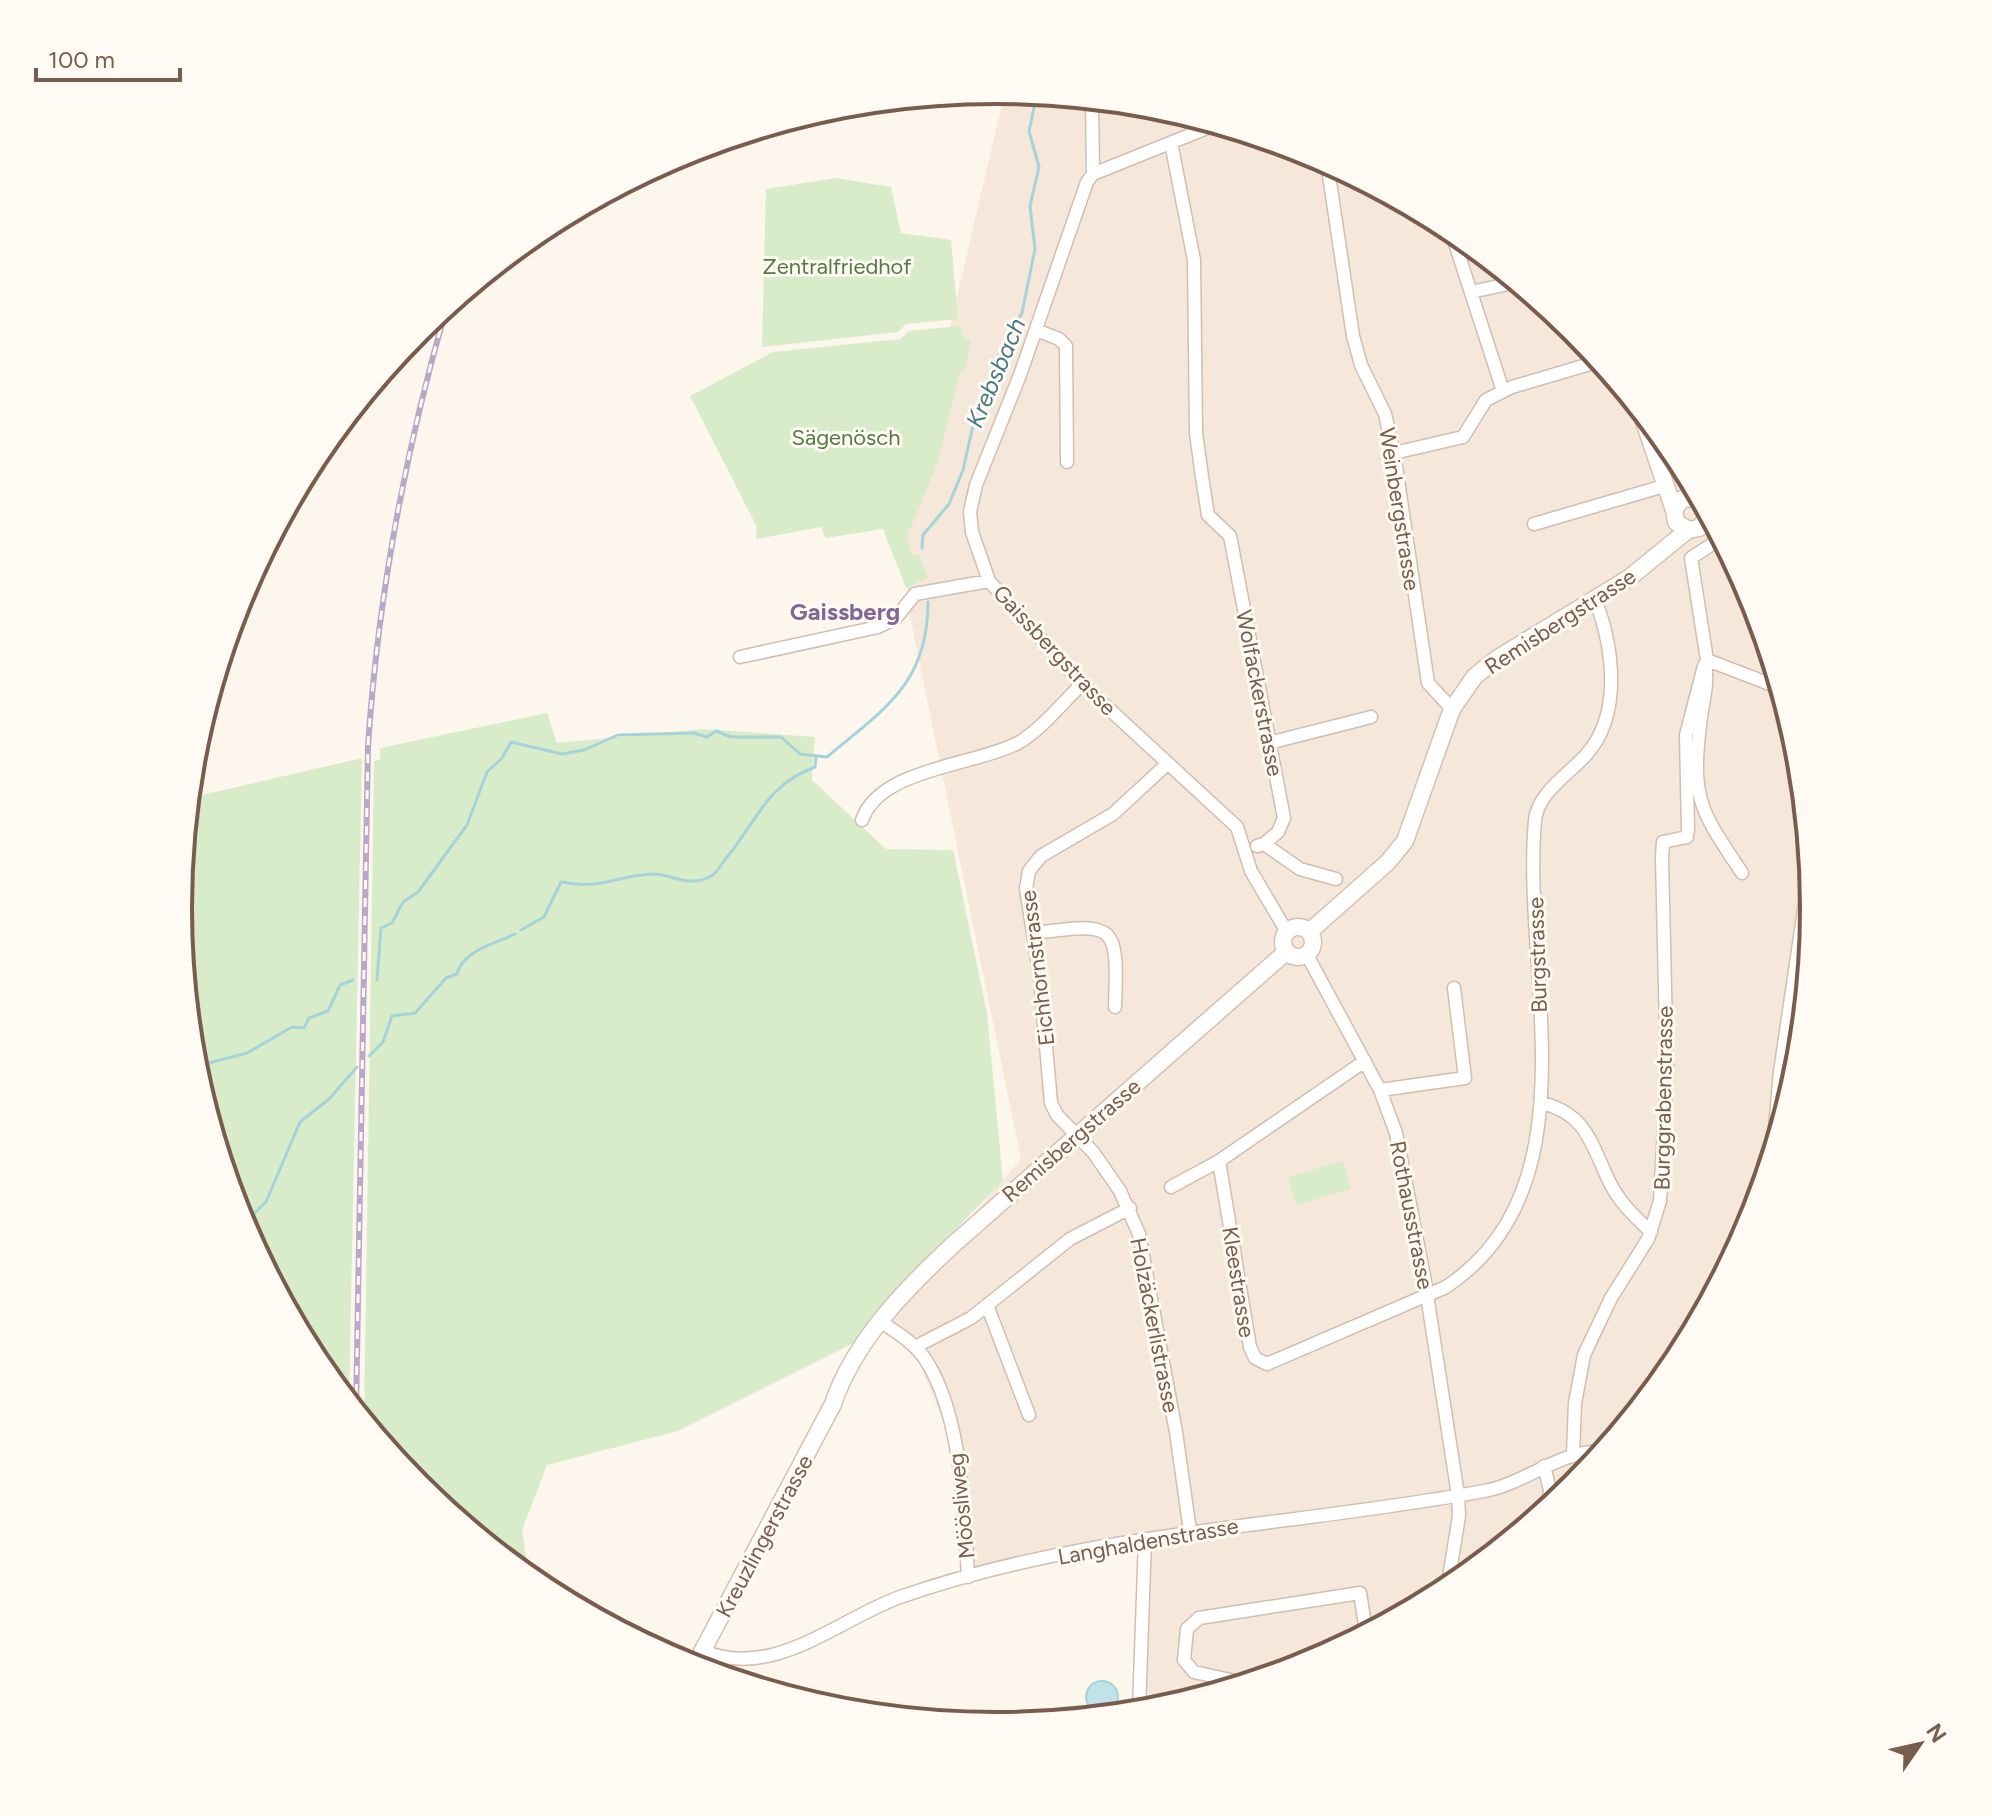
<svg xmlns="http://www.w3.org/2000/svg" width="1992" height="1816" font-family="Figtree,sans-serif">
<style>
.residential{fill:#f5e8da}
.green{fill:#d8ecc9}
.water{fill:#bfe3e8;stroke:#a5d3da;stroke-width:2}
.lines{fill:none;stroke-linecap:round;stroke-linejoin:round}
.stream{stroke:#a5d3da;stroke-width:3}
.street-casing{stroke:#d1beb0;stroke-width:15}
.secondary-casing{stroke:#d6c0b0;stroke-width:19}
.street{stroke:#fff;stroke-width:12}
.secondary{stroke:#fff;stroke-width:16}
.rail-casing{stroke:#b9a8c9;stroke-width:6}
.rail{stroke:#fffaf3;stroke-width:3;stroke-dasharray:9;stroke-linecap:butt}
.labels{text-anchor:middle;stroke-width:6;stroke-linejoin:round;paint-order:stroke}
.park-label{font-size:22px;fill:#537a41;stroke:#fffaf3}
.street-label{font-size:22px;fill:#7a5c4d;stroke:#fffaf3}
.water-label{font-size:24px;font-style:italic;fill:#437c86;stroke:#fffaf3}
.neighbourhood-label{font-size:24px;font-weight:bold;fill:#846695;stroke:#fffaf3}
.rim{fill:none;stroke:#7a5c4d;stroke-width:4}
</style>
<rect width="100%" height="100%" fill="#fdf6ec"/>
<path class="residential" d="M1005 91 1156 106 1309 152 1451 228 1575 330 1676 454 1752 595 1798 749 1814 908 1798 1068 1752 1221 1676 1363 1574 1487 1450 1588 1309 1664 1147 1711 1139 1709 1145 1539 968 1577 948 1433 916 1355 881 1322 1021 1159 908 607 905 520Z"/>
<path class="green" d="M836 178 891 187 901 233 951 240 958 319 906 324 898 332 762 347 766 189Z
M960 326 963 338 971 339 966 368 960 372 938 462 907 537 911 555 918 554 928 578 906 588 883 529 826 538 821 527 756 539 757 527 690 396 773 352 900 339 909 331Z
M547 713 557 743 704 729 815 737 812 780 886 849 953 850 987 1013 1003 1181 893 1293 862 1339 678 1431 547 1465 522 1530 529 1578 417 1486 364 1421 374 761 380 760V748Z
M362 758 349 1403 316 1362 240 1221 194 1067 178 908 189 798Z
M1343 1161 1351 1189 1296 1205 1288 1177Z"/>
<path class="water" d="M1086 1697a16 16 0 1 1 32 0a16 16 0 1 1-32 0Z"/>
<g class="lines">
<path class="stream" d="M922 548 923 535 949 504 963 470 977 408 1005 341 1022 313 1035 249 1030 206 1039 167 1029 131 1037 94
M521 930 544 917 561 882C600 890 615 876 652 874 669 873 689 889 711 876 717 873 723 862 727 857 758 820 766 785 815 767L816 757
M377 980 381 928 392 923 403 902 418 892 467 825 487 772 502 758 511 742 562 754 584 750 618 735 694 733 707 737 716 731 731 737H781L800 754 827 757C884 709 928 684 928 602
M369 1056 383 1042 392 1016 415 1013 446 978 457 974C463 950 495 944 515 934
M194 1067 247 1053 292 1027 304 1028 309 1018 328 1011 340 985 353 980
M248 1235 250 1217 266 1202 300 1122 329 1099 357 1067"/>
<defs>
<path id="street" d="M1092 99 1093 174
M1217 124 1093 174 1087 182 1020 375 976 485 970 512 972 532 989 581 1082 684 1237 827 1251 871 1287 932
M1171 143 1194 260 1196 433 1202 477 1208 515 1230 536 1284 818 1278 832 1264 844
M1327 162 1353 336 1361 365 1385 414 1394 453 1428 683 1452 709
M1450 228 1503 391
M1471 292 1517 282
M1036 330 1059 339 1066 346 1067 462
M1394 453 1463 437 1486 400 1512 387 1600 361
M1534 524 1664 486
M1714 543 1691 558 1707 660 1780 688
M740 657 878 627 896 618 915 594 989 581
M1705 664C1709 686 1702 703 1700 725 1691 801 1701 811 1742 873
M1269 743 1371 717
M1167 764 1113 814 1041 856 1029 871 1026 888 1040 978 1051 1103 1057 1115 1093 1152 1120 1191 1139 1234 1176 1432 1190 1531
M862 820C880 768 974 766 1018 743 1042 729 1062 703 1082 684
M1688 831 1686 735 1704 666
M1257 846 1264 844 1300 869 1336 879
M1035 933C1117 922 1118 924 1115 1007
M1307 955 1380 1090 1396 1133 1424 1276 1458 1495 1459 1516 1447 1590
M1380 1090 1465 1078 1454 988
M1542 1103C1586 1114 1591 1143 1608 1179 1618 1201 1634 1216 1651 1232
M1773 1152 1780 1072 1810 869
M1219 1161 1250 1347 1255 1358 1267 1364 1446 1287C1597 1186 1521 971 1535 821 1537 793 1569 774 1586 755 1623 714 1613 646 1595 599
M1171 1187 1219 1161 1365 1061
M987 1305 1029 1415
M881 1322C898 1333 916 1344 927 1362 962 1418 964 1512 968 1577
M915 1347 971 1318 1070 1239 1130 1208
M1573 1454 1575 1403 1584 1355 1611 1298 1648 1239 1660 1201 1667 1074 1662 858 1663 842 1687 837
M1544 1466 1550 1490 1548 1508
M703 1651C774 1680 837 1620 900 1597 1088 1531 1290 1527 1484 1491 1527 1483 1558 1451 1603 1451
M1244 1683 1194 1672 1184 1660 1187 1629 1199 1618 1360 1593 1366 1631H1370
M1139 1709 1145 1539"/>
<path id="secondary" d="M1640 410 1674 510
M1703 505 1695 498 1682 499 1674 510 1676 522 1688 530 1699 528 1706 519 1705 507
M1706 519 1734 561
M1283 942a15 15 0 1 1 30 0a15 15 0 1 1-30 0Z
M1309 932 1388 862 1405 841 1452 709 1475 676 1498 658 1629 578 1688 530
M694 1667 833 1404C854 1341 907 1287 955 1243L1286 952"/>
</defs>
<use href="#street" class="street-casing"/>
<use href="#secondary" class="secondary-casing"/>
<use href="#street" class="street"/>
<use href="#secondary" class="secondary"/>
<defs>
<path id="rail" d="M356 1411 368 746C378 595 405 451 447 306"/>
</defs>
<use href="#rail" class="rail-casing"/>
<use href="#rail" class="rail"/>
</g>
<g class="labels">
<g class="park-label">
<text x="837" y="274">Zentralfriedhof</text>
<text x="846" y="445">Sägenösch</text>
</g>
<g class="street-label">
<text transform="translate(1400 509) rotate(81)" y="8">Weinbergstrasse</text>
<text transform="translate(1560 621) rotate(-33)" y="8">Remisbergstrasse</text>
<text transform="translate(1055 650) rotate(47)" y="8">Gaissbergstrasse</text>
<text transform="translate(1260 693) rotate(79)" y="8">Wolfackerstrasse</text>
<text transform="translate(1537 955) rotate(-92)" y="8">Burgstrasse</text>
<text transform="translate(1037 968) rotate(-97)" y="8">Eichhornstrasse</text>
<text transform="translate(1663 1098) rotate(-89)" y="8">Burggrabenstrasse</text>
<text transform="translate(1071 1140) rotate(-41)" y="8">Remisbergstrasse</text>
<text transform="translate(1412 1215) rotate(79)" y="8">Rothausstrasse</text>
<text transform="translate(1239 1282) rotate(81)" y="8">Kleestrasse</text>
<text transform="translate(1155 1325) rotate(79)" y="8">Holzäckerlistrasse</text>
<text transform="translate(961 1506) rotate(-96)" y="8">Möösliweg</text>
<text transform="translate(764 1536) rotate(-62)" y="8">Kreuzlingerstrasse</text>
<text transform="translate(1148 1541) rotate(-10)" y="8">Langhaldenstrasse</text>
</g>
<g class="water-label">
<text transform="translate(996 373) rotate(-67)" y="8">Krebsbach</text>
</g>
<g class="neighbourhood-label">
<text x="845" y="620">Gaissberg</text>
</g>
</g>
<path d="M0 0H1992V1816H0ZM192 908a804 804 0 1 1 1608 0a804 804 0 1 1-1608 0Z" fill="#fffaf3" fill-rule="evenodd"/>
<path class="rim" d="M192 908a804 804 0 1 1 1608 0a804 804 0 1 1-1608 0Z"/>
<g transform="translate(1920 1744) rotate(56)" stroke="#fffaf3" stroke-width="6" paint-order="stroke">
<path d="M0-6L14 30L0 20L-14 30Z" fill="#7a5c4d"/>
<text y="-12" font-size="22" font-weight="bold" text-anchor="middle" fill="#7a5c4d">N</text>
</g>
<path d="M36 68v12h144v-12" fill="none" stroke="#7a5c4d" stroke-width="4"/>
<text x="48" y="68" font-size="24" fill="#7a5c4d" stroke="#fffaf3" stroke-width="6" paint-order="stroke">100 m</text>
</svg>
